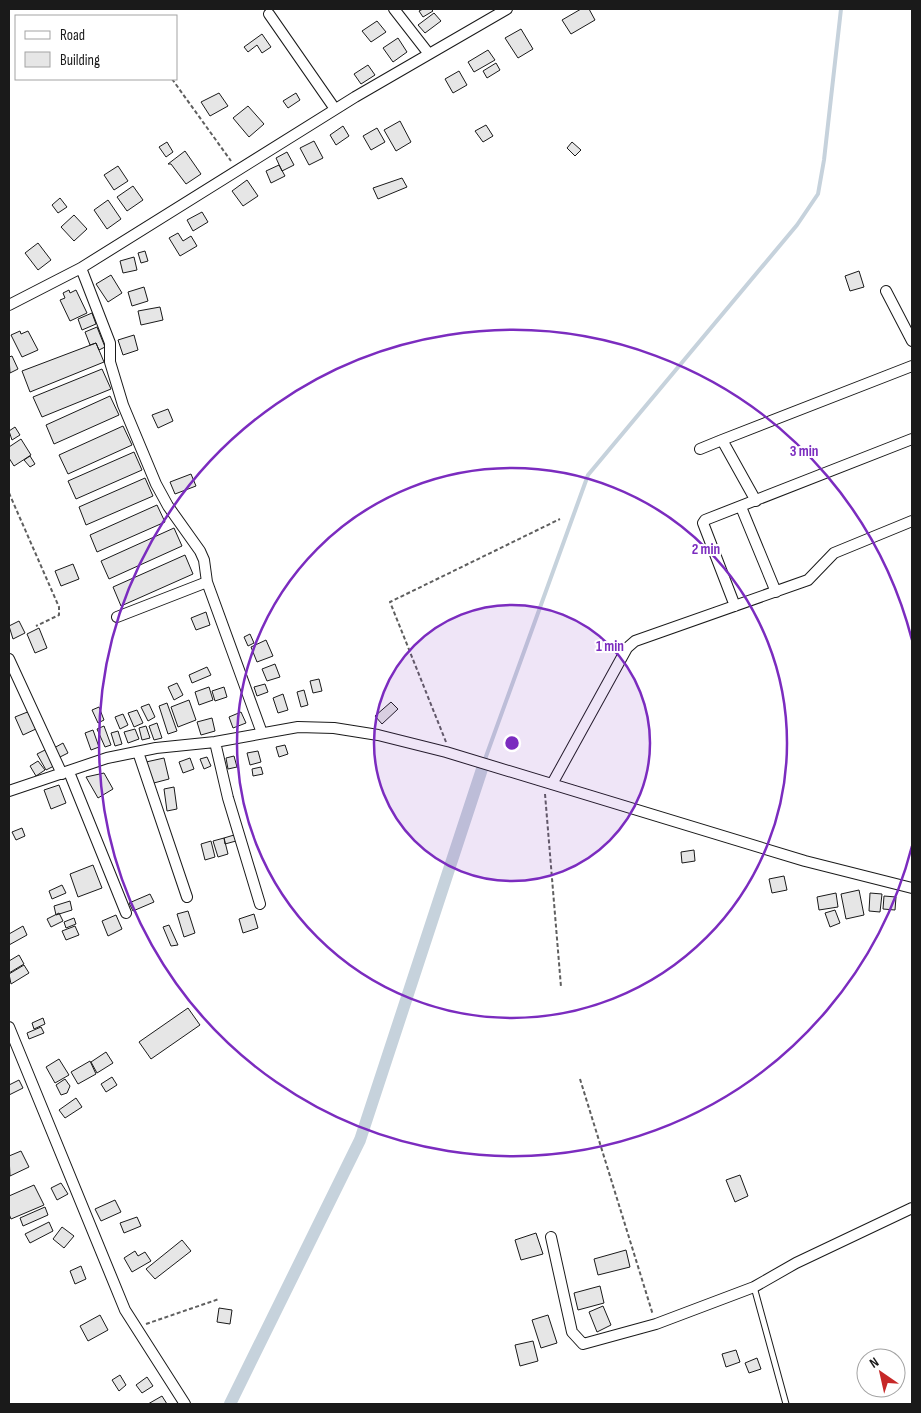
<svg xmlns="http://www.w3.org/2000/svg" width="921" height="1413" font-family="'Sofia Sans Condensed',sans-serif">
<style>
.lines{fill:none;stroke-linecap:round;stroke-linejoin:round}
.stream{stroke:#c6d2dc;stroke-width:4}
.canal{stroke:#c6d2dc;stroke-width:12}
.building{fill:#e6e6e6;stroke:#1a1a1a}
.service-casing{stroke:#1a1a1a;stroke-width:7}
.minor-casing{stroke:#1a1a1a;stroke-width:12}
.path{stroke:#5f5f5f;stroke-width:2;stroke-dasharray:4 2.5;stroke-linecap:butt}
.service{stroke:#fff;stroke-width:5}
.minor{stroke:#fff;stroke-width:10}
.ring{fill:none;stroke:#7b2cbf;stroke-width:2.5}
.centre{fill:#7b2cbf;stroke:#fff;stroke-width:2.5}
.ring-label{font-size:15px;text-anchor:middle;font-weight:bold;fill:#7b2cbf;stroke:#fff;stroke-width:4;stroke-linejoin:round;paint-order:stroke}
</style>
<rect width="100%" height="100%" fill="#fff"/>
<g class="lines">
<path class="stream" d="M484 762 588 475 797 225 818 194 824 160 841 9"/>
<path class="canal" d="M230 1404 360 1140 484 763"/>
</g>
<path class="building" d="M423 9H431L433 11 423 17 419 11Z
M581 9H589L595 20 571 34 562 20Z
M434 13 441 21 425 33 418 25Z
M377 21 386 32 371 42 362 31Z
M521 29 533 49 518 58 505 38Z
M262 34 271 47 262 53 257 45 248 52 244 47Z
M398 38 407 52 393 62 383 48Z
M488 50 495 60 474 72 468 62Z
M496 63 500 70 487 78 483 71Z
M368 65 375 75 361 84 354 74Z
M459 71 467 85 453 93 445 79Z
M219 93 228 106 210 116 201 102Z
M296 93 300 100 288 108 283 101Z
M248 106 264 124 249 137 233 118Z
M400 121 411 142 396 151 384 130Z
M486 125 493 136 483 142 475 131Z
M343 126 349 136 336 145 330 135Z
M377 128 385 142 371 150 363 136Z
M314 141 323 158 309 165 300 148Z
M167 142 173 152 166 157 159 147Z
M572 142 581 150 575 156 567 148Z
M185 151 201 174 186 184 171 164H168Z
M287 152 294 165 282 171 276 158Z
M279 165 285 176 271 183 266 171Z
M118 166 128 181 114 190 104 175Z
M402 178 407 187 378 199 373 188Z
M247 180 258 196 243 206 232 191Z
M133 186 143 200 127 211 117 197Z
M60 198 67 207 58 213 52 205Z
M108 200 121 219 107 229 94 210Z
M202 212 208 222 193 231 187 220Z
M74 215 87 229 74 241 61 227Z
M178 233 183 241 191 236 197 246 180 256 169 238Z
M38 243 51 260 38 270 25 253Z
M145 251 148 261 141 263 138 253Z
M134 257 137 270 123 273 120 261Z
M859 271 864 287 850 291 845 276Z
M111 275 122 293 108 302 96 284Z
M144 287 148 301 132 306 128 292Z
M69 290 70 293 76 290 87 313 70 321 60 300 65 298 63 293Z
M160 307 163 320 141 325 138 311Z
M92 313 96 324 82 330 78 319Z
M97 327 105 347 99 350 96 343 90 345 85 332Z
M20 331 21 334 28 331 38 350 22 357 11 335Z
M134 335 138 350 123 355 118 340Z
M96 343 104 362 30 392 22 371Z
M12 356 18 369 10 373 9 357Z
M102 369 111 389 42 417 33 397Z
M110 396 119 415 54 444 46 425Z
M168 409 173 421 158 428 152 415Z
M123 426 132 445 68 474 59 455Z
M15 427 20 435 12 440 9 431Z
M21 439 31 455 14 466 9 458V447Z
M134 452 142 470 76 499 68 481Z
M30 456 35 464 30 467 24 460Z
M191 474 196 486 175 494 170 482Z
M145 478 153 496 86 525 79 507Z
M157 505 165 522 97 552 90 535Z
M174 528 182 546 109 579 101 561Z
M185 555 193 574 121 606 113 587Z
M73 564 79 579 61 586 55 571Z
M206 612 210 625 196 630 191 618Z
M19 621 25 633 13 639 9 626Z
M39 628 47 648 35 653 27 634Z
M250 634 254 643 248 646 244 637Z
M266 640 273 656 257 662 251 647Z
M275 664 280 677 267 681 262 669Z
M207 667 211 675 192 683 189 675Z
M319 679 322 691 313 693 310 681Z
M177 683 183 695 174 700 168 687Z
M265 684 268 692 257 696 254 687Z
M209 687 213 700 199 705 195 692Z
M224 687 227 697 215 701 212 691Z
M304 690 308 705 301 707 297 692Z
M283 694 288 710 278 713 273 698Z
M189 700 196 720 178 727 171 707Z
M391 702 398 709 382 724 375 716Z
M167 703 177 731 168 734 159 706Z
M149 704 155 717 148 721 141 707Z
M99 707 104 720 98 723 92 710Z
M137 710 143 723 134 727 128 713Z
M30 711 38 728 23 735 15 717Z
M241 712 246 723 233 728 229 717Z
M123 714 128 725 120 729 115 717Z
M212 718 215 731 201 735 197 722Z
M157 723 162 738 154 740 149 726Z
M104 726 111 745 105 747 97 729Z
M146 726 150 738 142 740 139 728Z
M135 729 139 739 128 743 124 732Z
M93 730 99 747 91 750 85 733Z
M118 731 122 744 115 746 111 733Z
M63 743 68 753 58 758 54 748Z
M285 745 288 754 279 757 276 747Z
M45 750 54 766 46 770 37 754Z
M258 751 261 762 250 765 247 753Z
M234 756 237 767 228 769 226 758Z
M207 757 211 766 204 769 200 759Z
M164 758 169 779 150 784 146 762Z
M190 758 194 769 183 773 179 762Z
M38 761 45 770 36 776 30 766Z
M261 767 263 774 253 776 252 769Z
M104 773 113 789 98 798 86 777Z
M59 785 66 803 51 809 44 790Z
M174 787 177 809 167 811 164 789Z
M22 828 25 836 16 840 12 832Z
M234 835 236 841 225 844 224 838Z
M224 838 228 854 218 857 213 841Z
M211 841 215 857 205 860 201 844Z
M694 850 695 861 682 863 681 852Z
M93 865 102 888 78 897 70 874Z
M784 876 787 890 772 893 769 879Z
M62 885 66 893 52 899 49 891Z
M859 890 864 915 846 919 841 894Z
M836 893 838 907 819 910 817 897Z
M870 893 882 894 880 912 869 911Z
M150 894 154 902 133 911 129 903Z
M884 896 896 897 895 910 883 909Z
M70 901 72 910 56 915 54 906Z
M835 910 840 923 830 927 825 913Z
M188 911 195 933 184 937 177 914Z
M59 913 63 921 51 927 47 919Z
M254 914 258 928 243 933 239 919Z
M116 915 122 929 108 936 102 921Z
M74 918 76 924 66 928 64 922Z
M169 925 178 945 171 946 163 927Z
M23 926 27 935 9 945V934Z
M75 926 79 935 66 940 62 931Z
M19 955 24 964 9 973V961Z
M24 965 29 973 11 984 9 974Z
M188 1008 200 1025 151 1059 139 1042Z
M43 1018 45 1024 34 1029 32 1023Z
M41 1027 44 1033 29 1039 27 1033Z
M106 1052 113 1063 97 1073 91 1062Z
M59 1059 69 1075 55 1083 46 1067Z
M90 1061 96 1074 78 1084 71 1072Z
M112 1077 117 1085 106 1092 101 1084Z
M65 1079 70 1086 67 1093 61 1095 56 1085Z
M19 1080 23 1088 9 1095V1085Z
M76 1098 82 1107 65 1118 59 1110Z
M21 1151 29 1167 10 1176 9 1156Z
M740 1175 748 1196 735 1202 726 1180Z
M61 1183 68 1194 57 1200 51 1188Z
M34 1185 44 1205 11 1219 9 1214V1196Z
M115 1200 121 1212 101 1221 95 1209Z
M45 1207 48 1215 23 1226 20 1218Z
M137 1217 141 1226 124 1233 120 1223Z
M49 1222 53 1231 30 1243 25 1234Z
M62 1227 74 1236 64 1248 53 1239Z
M536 1233 543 1254 521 1260 515 1240Z
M182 1240 191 1251 155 1279 146 1269Z
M626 1250 630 1267 598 1275 594 1259Z
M135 1251 138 1256 145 1252 151 1261 132 1272 124 1258Z
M81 1266 86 1279 75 1284 70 1271Z
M600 1286 604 1303 578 1310 574 1293Z
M603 1306 611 1325 597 1332 589 1312Z
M219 1308 232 1310 230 1324 217 1322Z
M100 1315 108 1330 88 1341 80 1326Z
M548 1315 557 1343 541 1348 532 1320Z
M533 1341 538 1361 520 1366 515 1345Z
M736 1350 740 1362 726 1367 722 1354Z
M757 1358 761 1369 749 1373 745 1363Z
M120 1375 126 1385 119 1391 112 1380Z
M147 1377 153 1386 142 1393 136 1385Z
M162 1396 167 1404H148Z"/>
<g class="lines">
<defs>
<path id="service" d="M754 1287 786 1404"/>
<path id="minor" d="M394 9 429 54
M269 14 335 109
M81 268 110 343V362L123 405 156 484 168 506 200 551 204 560 207 582 262 733
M886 291 912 341
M9 305 81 268 355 97 507 9
M700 449 722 440
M756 501 722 440 912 366
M741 507 776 592
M735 606 703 523 705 520 912 439
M117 617 207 582
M9 659 62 774
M215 742 228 798 260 904
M138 752 187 897
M69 772 126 913
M552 784 627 648 635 641 808 580 834 553 912 521
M9 791 107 758 156 748 215 742 298 727 334 728 378 735 446 752 805 861 912 888
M9 1027 125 1310 185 1404
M551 1237 572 1332 583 1344 656 1324 754 1287 796 1263 912 1208"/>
</defs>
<use href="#service" class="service-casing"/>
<use href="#minor" class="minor-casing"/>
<path class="path" d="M172 79 231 161
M9 493 59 607V615L36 626
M446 742 390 602 560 519
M545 794 561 987
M580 1079 653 1315
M146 1324 219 1299"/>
<use href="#service" class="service"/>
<use href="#minor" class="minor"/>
</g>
<circle cx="512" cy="743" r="138" fill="#7b2cbf" fill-opacity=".12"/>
<g class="ring">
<circle cx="512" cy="743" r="138"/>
<circle cx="512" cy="743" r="275"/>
<path d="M912 846A413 413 0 1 1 912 640"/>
</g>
<circle cx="512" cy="743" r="8" class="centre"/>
<g class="ring-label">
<text x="804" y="456">3 min</text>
<text x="706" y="554">2 min</text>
<text x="610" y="651">1 min</text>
</g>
<rect width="921" height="1413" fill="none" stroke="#1a1a1a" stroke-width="20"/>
<rect x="15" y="15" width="162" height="65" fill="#ffffff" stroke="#a3a3a3"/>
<rect x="25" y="31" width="25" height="8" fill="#ffffff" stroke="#a3a3a3"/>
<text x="60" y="40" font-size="15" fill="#1a1a1a">Road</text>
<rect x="25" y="52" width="25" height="15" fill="#e6e6e6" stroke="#a3a3a3"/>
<text x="60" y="65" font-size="15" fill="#1a1a1a">Building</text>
<g transform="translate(881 1373) rotate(326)"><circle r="24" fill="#ffffff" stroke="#a3a3a3"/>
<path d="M0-4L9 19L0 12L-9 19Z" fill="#c62828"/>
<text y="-8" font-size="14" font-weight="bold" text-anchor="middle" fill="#1a1a1a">N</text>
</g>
</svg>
